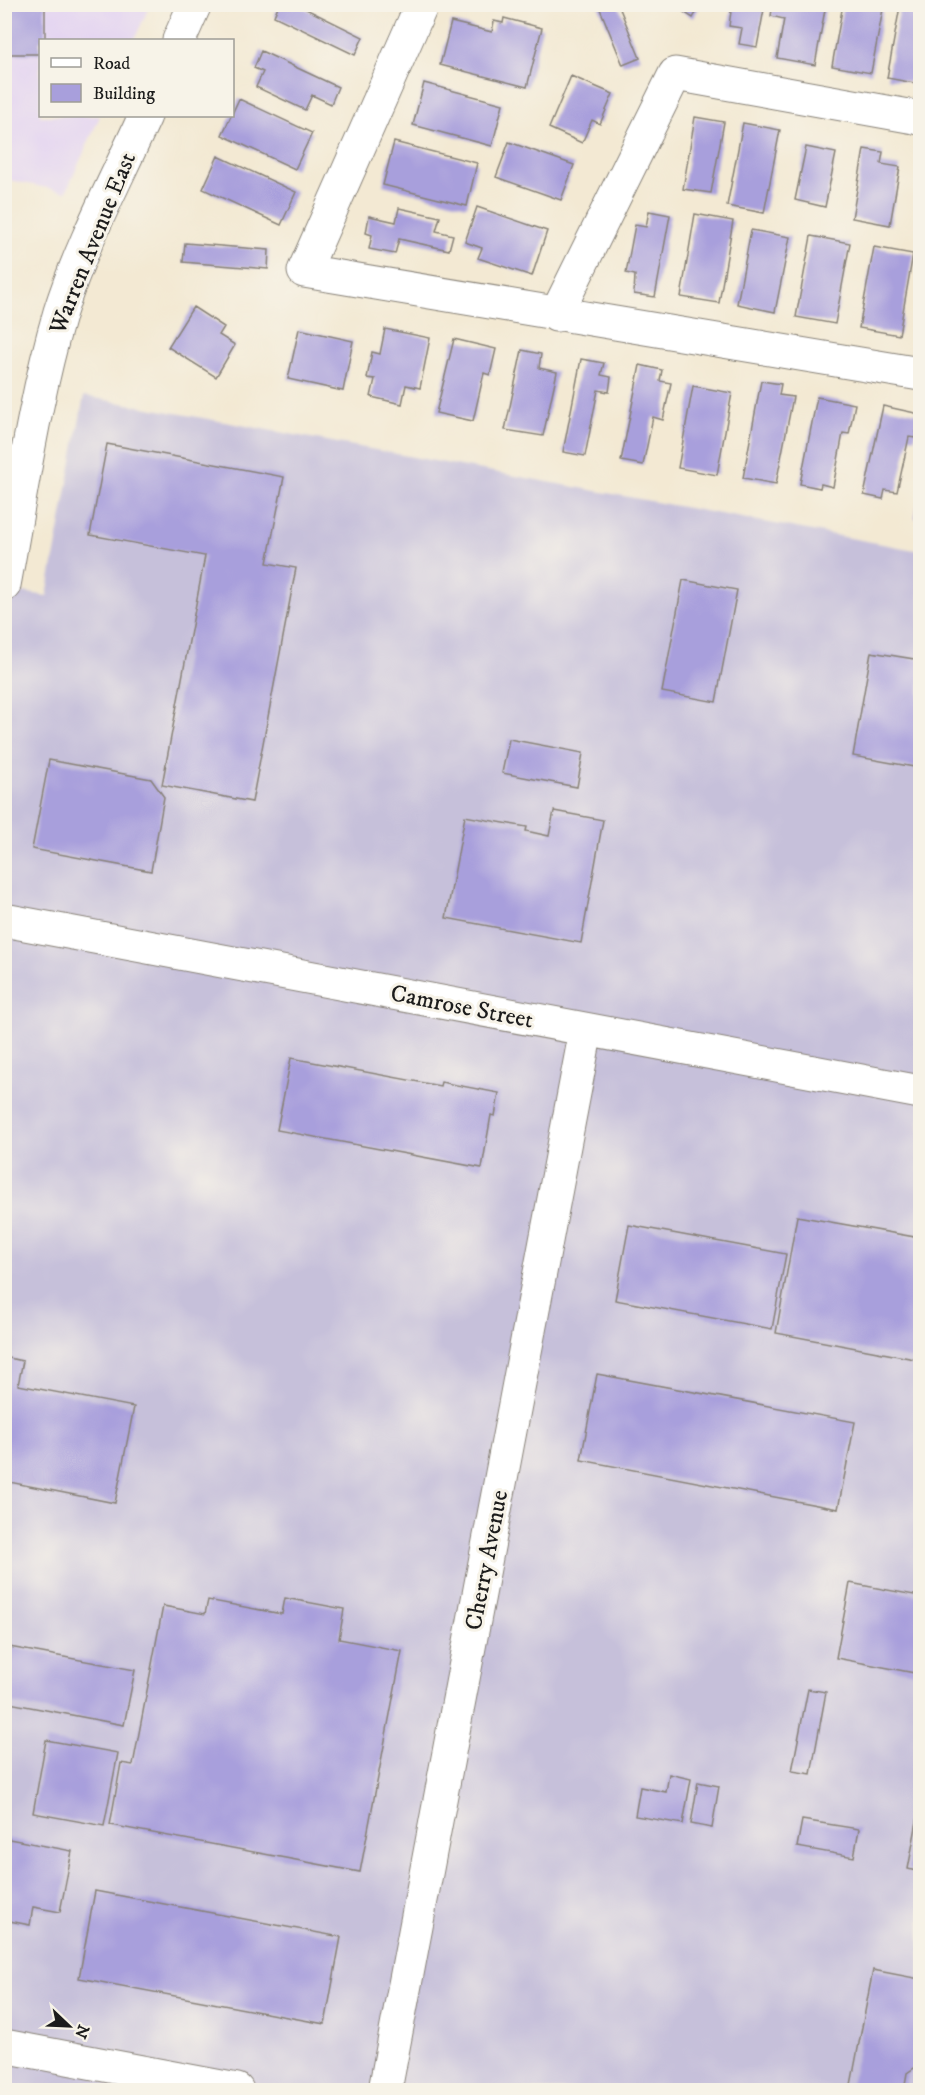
<svg xmlns="http://www.w3.org/2000/svg" width="925" height="2095" font-family="'IM FELL DW Pica',serif">
<style>
.built{fill:#e3d3f2}
.industrial{fill:#c6c0da}
.building{fill:#a89fdc}
.lines{fill:none;stroke-linecap:round;stroke-linejoin:round}
.minor-casing{stroke:#888278;stroke-width:35}
.minor{stroke:#fff;stroke-width:33}
.labels{text-anchor:middle;stroke-width:6;stroke-linejoin:round;paint-order:stroke}
.street-label{font-size:24px;fill:#1c1c1c;stroke:#f7f3e8}
</style>
<rect width="100%" height="100%" fill="#f7f3e8"/>
<filter id="ink" filterUnits="userSpaceOnUse"><feTurbulence type="fractalNoise" baseFrequency=".0167" numOctaves="2"/><feDisplacementMap in="SourceGraphic" scale="12" xChannelSelector="R" yChannelSelector="G"/><feConvolveMatrix kernelMatrix="1 2 1 2 8 2 1 2 1" color-interpolation-filters="sRGB"/></filter>
<filter id="wash" filterUnits="userSpaceOnUse"><feTurbulence type="fractalNoise" baseFrequency=".008" numOctaves="4" result="noise"/><feDisplacementMap in="SourceGraphic" scale="24" xChannelSelector="R" yChannelSelector="G"/><feGaussianBlur stdDeviation="1.35" result="paint"/><feColorMatrix in="noise" values="0 0 0 0 0 0 0 0 0 0 0 0 0 0 0 0 0 1.4 0 .05"/><feComposite in="paint" operator="in"/></filter>
<g filter="url(#wash)">
<rect width="100%" height="100%" fill="#f3e9d3"/>
<path class="built" d="M5 5H150L134 40H40V116H100L66 192 5 179Z"/>
<path class="industrial" d="M84 396 920 551V2090H5L4 589 47 596Z"/>
<g id="blocks">
<path class="building" d="M4 4H45V40H40V54H4Z
M279 4H296L363 37 355 55 274 16Z
M598 4H618L640 58 623 65Z
M671 4H701L693 18Z
M732 4H765L757 47 739 44 742 28 729 26Z
M773 4H826L815 65 777 58 784 19 771 16Z
M843 4H884L871 73 832 66Z
M900 6 920 9V84L887 78Z
M504 18 542 28 527 87 440 65 451 22 492 32 494 21 503 23Z
M261 51 338 87 331 104 312 95 305 110 256 87 263 72 254 68Z
M571 76 613 94 600 124 592 120 582 143 549 128Z
M424 83 503 104 492 146 413 125Z
M239 99 312 133 295 169 222 135Z
M695 117 724 122 711 193 683 189Z
M743 123 780 130 764 213 727 206Z
M394 142 477 163 467 206 383 185Z
M509 142 574 165 561 200 496 177Z
M806 147 836 153 825 207 795 200Z
M864 149 883 152 881 164 900 167 890 225 852 218Z
M218 156 296 192 281 225 203 189Z
M477 207 547 231 532 276 478 258 482 248 465 242Z
M399 208 440 217 436 231 453 235 449 250 399 239 395 254 369 249 372 235 366 233 369 216 396 222Z
M649 211 670 215 655 297 634 294 635 275 626 273 635 225 646 227Z
M695 214 733 221 719 303 681 297Z
M751 230 790 237 775 312 737 304Z
M811 236 850 243 835 324 796 317Z
M185 243 269 250 268 269 183 262Z
M874 247 913 254 899 335 859 328Z
M193 307 224 327 219 335 235 345 216 377 168 347Z
M299 329 353 341 343 391 288 379Z
M385 329 430 338 420 388 406 385 402 404 371 397 375 379 367 378 372 352 380 354Z
M454 339 496 349 490 375 484 373 473 421 436 413Z
M522 350 541 354 539 368 557 372 543 436 505 430Z
M581 359 604 363 601 375 611 377 609 392 598 390 585 456 563 452Z
M640 365 662 370 660 381 671 383 663 420 653 417 643 465 621 461Z
M761 381 781 384 779 395 793 397 776 484 743 478Z
M693 386 732 393 717 475 678 468Z
M817 397 855 404 849 434 843 433 833 487 821 484 820 488 800 484Z
M883 406 920 414 915 438 909 437 897 492 885 490 883 499 864 495Z
M107 444 284 477 267 563 296 568 252 802 162 785 205 556 90 535Z
M919 495H920V519L915 518Z
M683 580 737 590 716 702 662 692Z
M871 652 920 660V768L853 756Z
M509 739 583 753 577 787 502 773Z
M49 760 151 779 164 797 151 871 32 849Z
M554 811 603 820 581 943 446 918 465 816 527 827 526 831 549 836Z
M291 1058 440 1086 441 1082 499 1093 495 1116 491 1115 482 1168 277 1130Z
M797 1216 920 1238V1360L776 1333Z
M629 1225 786 1254 772 1329 615 1300Z
M4 1357 23 1361 18 1385 134 1407 115 1503 4 1481Z
M597 1374 855 1422 838 1509 581 1460Z
M850 1583 920 1596V1674L836 1658Z
M285 1598 344 1609 339 1639 402 1651 360 1872 110 1825 121 1763 133 1765 163 1606 205 1614 208 1600 282 1614Z
M4 1646 135 1670 124 1725 4 1702Z
M808 1689 826 1692 811 1774 792 1771Z
M46 1740 118 1753 104 1826 33 1813Z
M669 1774 691 1779 683 1824 635 1816 640 1787 666 1792Z
M698 1782 719 1786 712 1828 691 1824Z
M919 1811H920V1872L908 1869Z
M802 1820 859 1829 854 1857 797 1847Z
M4 1838 72 1851 60 1912 33 1907 30 1925 4 1920Z
M95 1891 341 1937 325 2024 79 1978Z
M873 1970 920 1979V2064L907 2073 904 2090H850Z"/>
</g>
</g>
<g filter="url(#ink)">
<use href="#blocks" fill-opacity="0" stroke="#888278" stroke-width="1.5"/>
<g class="lines">
<defs>
<path id="minor" d="M422 4 304 271C509 307 715 338 920 374
M179 40 195 4
M556 315 675 74 920 118
M4 585C21 494 34 401 60 312 81 245 116 180 145 116
M4 920 920 1092
M4 2046 237 2090
M385 2090 586 1030"/>
</defs>
<use href="#minor" class="minor-casing"/>
<use href="#minor" class="minor"/>
</g>
</g>
<g class="labels">
<g class="street-label">
<text transform="translate(92 243) rotate(-68)" y="8">Warren Avenue East</text>
<text transform="translate(462 1006) rotate(11)" y="8">Camrose Street</text>
<text transform="translate(486 1560) rotate(-79)" y="8">Cherry Avenue</text>
</g>
</g>
<rect width="925" height="2095" fill="none" stroke="#f7f3e8" stroke-width="24"/>
<rect x="39" y="39" width="195" height="78" fill="#f7f3e8" stroke="#9f9d96" stroke-width="1.5"/>
<rect x="51" y="58" width="30" height="9" fill="#ffffff" stroke="#9f9d96" stroke-width="1.5"/>
<text x="93" y="69" font-size="18" fill="#1c1c1c">Road</text>
<rect x="51" y="84" width="30" height="18" fill="#a89fdc" stroke="#9f9d96" stroke-width="1.5"/>
<text x="93" y="99" font-size="18" fill="#1c1c1c">Building</text>
<g transform="translate(69 2026) rotate(113)" stroke="#f7f3e8" stroke-width="4.5" paint-order="stroke">
<path d="M0-4.5L10 22L0 15L-10 22Z" fill="#1c1c1c"/>
<text y="-9" font-size="16" font-weight="bold" text-anchor="middle" fill="#1c1c1c">N</text>
</g>
</svg>
